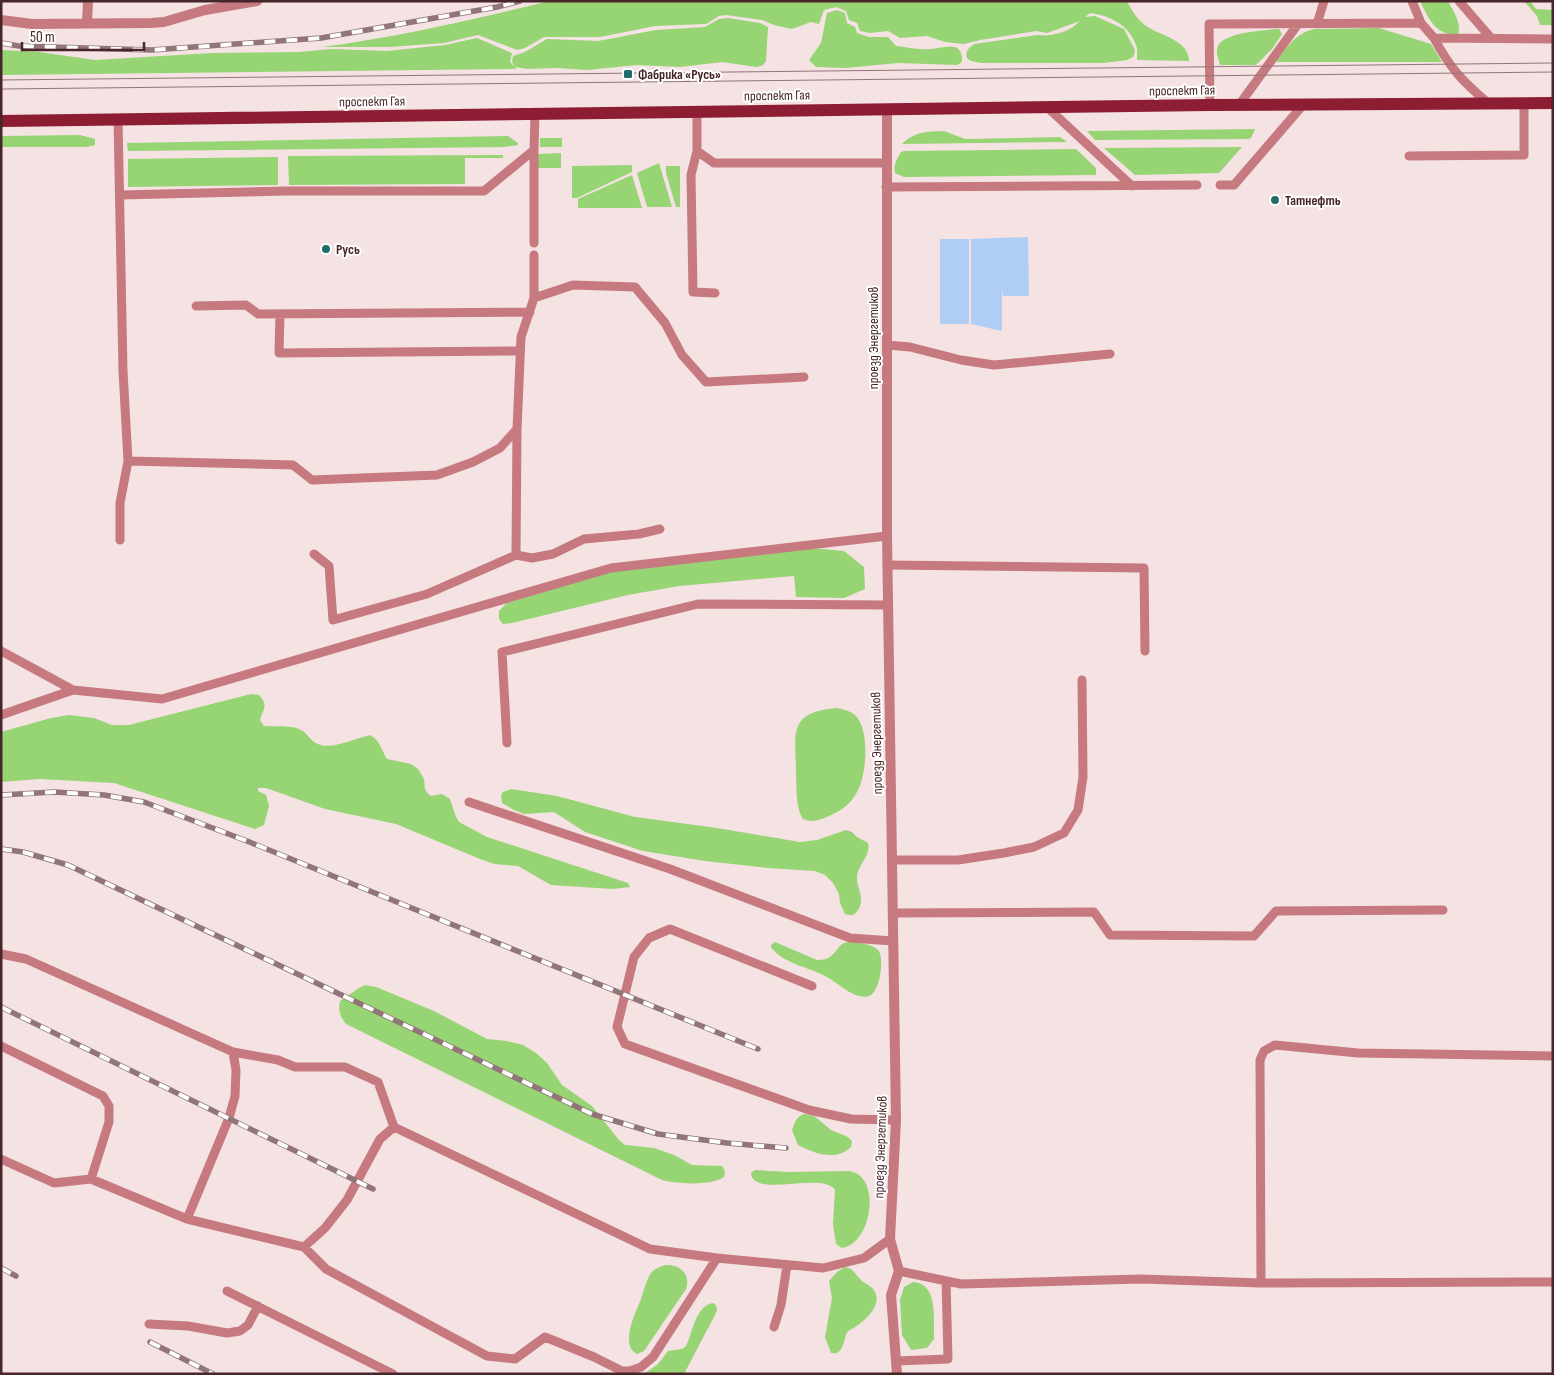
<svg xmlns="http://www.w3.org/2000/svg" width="1554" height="1375" font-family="'Sofia Sans Condensed',sans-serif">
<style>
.green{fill:#96d474}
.water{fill:#b0cdf3}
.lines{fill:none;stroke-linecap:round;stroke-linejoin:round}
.lane{stroke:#c67a7f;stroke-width:9}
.street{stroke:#c67a7f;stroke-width:10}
.primary{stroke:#8c1d33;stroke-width:12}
.tram{stroke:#917578;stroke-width:1}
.rail-casing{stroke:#917578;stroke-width:5.5}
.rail{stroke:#fff;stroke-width:4;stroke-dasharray:11;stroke-linecap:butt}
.poi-dot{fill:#1f6c6c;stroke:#fff;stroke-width:2}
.labels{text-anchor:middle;stroke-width:4;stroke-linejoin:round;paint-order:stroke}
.poi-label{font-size:14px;font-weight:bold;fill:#472528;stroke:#fff;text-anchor:start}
.street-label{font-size:14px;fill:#472528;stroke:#fff}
</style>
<rect width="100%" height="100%" fill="#f5e2e3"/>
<path class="green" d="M550 1H1127C1132 11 1137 19 1146 26 1161 36 1189 40 1189 61L1137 60C1137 55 1138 49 1136 45 1129 25 1109 15 1090 13L1085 17 1095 16 1124 29 1134 48 1135 52 1133 57 1127 60 1104 63H981L971 61 967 58C965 51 968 49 974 44L1037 35C1051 37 1070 32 1080 21L1047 33 1036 31 980 40 964 44 945 42 927 36 900 38 888 31 870 33 860 31 857 23 849 20 846 11 836 7 824 10 819 24 811 22 792 29 774 25 762 20 726 15 719 16 706 24 655 26 600 37H544L525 48 517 50 478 35 444 43 390 47H322C399 37 475 19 550 1Z
M1420 1H1448C1453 11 1462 23 1458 35 1435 35 1429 19 1420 1Z
M1524 1H1530L1536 9 1553 10V25H1540L1537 16Z
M837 10 845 13 847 23 855 27 857 33 869 37H888L896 46C906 47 918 50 928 49 943 49 963 38 962 62L957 65 898 63 846 68 816 67 809 60 821 43 827 13Z
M728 18 760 23 768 27 766 61 763 65 757 67 722 62 680 67 637 65 587 70 557 68 528 69 515 67 516 69 1 75V50L39 52 95 60 212 53 299 52 332 49 387 51 445 45 477 38 512 53 510 62 515 67 512 62 513 56 525 52 547 39 598 41 656 30 705 27 719 19Z
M1379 28 1431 44 1442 62H1276C1286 48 1296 33 1314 29Z
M1275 29H1279L1282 34 1272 49 1256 65H1220C1219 60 1216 54 1217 49 1220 32 1261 31 1275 29Z
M1255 129 1251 138 1248 139 1095 140 1087 131Z
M944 131 965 139 1060 137 1067 142 902 144C916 131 925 132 944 131Z
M80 135 95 139V145L87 147H1V136Z
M508 136 518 143V145L504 147 128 151 127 143Z
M540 138H562V147H540Z
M1242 147 1219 173 1135 175 1104 148Z
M1076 149 1096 168V175L904 177 895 173C893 166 897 158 901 152L904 151Z
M561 153V168H538V154Z
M503 155V158H465V184L289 185 288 156Z
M278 157V185L128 187V159Z
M659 163 672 207H647L637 173Z
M632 165V172L577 198H572V166Z
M666 166H680V207H676L666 173Z
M632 175 642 208H578V199Z
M812 548 844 551 864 567 865 589 844 598 796 597 794 576 679 586 628 595 512 623 503 624 499 619V611L507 603 615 570Z
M251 694 259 695C269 706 263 708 260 720L264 726C276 727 293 724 303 731 309 736 312 743 321 745 333 749 357 738 370 735 380 740 382 751 387 759L411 764 418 769 424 779 425 789 428 794 431 796 442 794 450 799 456 817 459 822 487 837 628 883 630 887 613 889 551 885 518 866 494 864 480 859 396 824 325 809 266 788H258V791L266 795 269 806 264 825 255 829 114 783 40 779 1 782V732L51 718 69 715 94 718 112 725H129Z
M837 708C843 709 850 711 855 715 870 729 867 775 857 792 851 804 841 811 829 816 819 820 813 823 803 819 795 806 797 789 796 774 796 735 786 712 837 708Z
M511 789 557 796 635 817 717 828 800 842 817 840 846 830 852 832 857 837 868 843C871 856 859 863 857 876 856 888 866 898 858 910 854 916 851 916 845 914L840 903 839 894 833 883 825 875 815 871 768 868 705 861 643 851 585 832 554 812 524 814 514 810 502 803 501 795 503 792Z
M775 942 817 960C838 961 835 942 849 942 857 942 872 944 878 950 885 958 880 992 869 996 855 1001 836 981 825 976 808 967 782 963 771 947V945Z
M365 985 376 987 434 1011 487 1039 507 1041 523 1045 536 1053 547 1063 562 1085 592 1106 619 1140 625 1145 654 1148 674 1155 692 1165 722 1166 725 1171 724 1177C711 1186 677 1184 662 1180L346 1024C340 1016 338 1012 340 1001L359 988Z
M804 1114 814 1116 831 1130 848 1137 852 1141 851 1147C836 1162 813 1153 798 1145L792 1130C795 1122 796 1117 804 1114Z
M755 1170 789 1172 849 1171C855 1172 859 1174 863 1179 877 1197 868 1244 842 1248L836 1244 833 1224 835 1190C823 1171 753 1199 751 1173Z
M665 1265C680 1264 691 1274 686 1289L644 1351 637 1354C619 1345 636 1312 641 1299 644 1291 646 1280 651 1273 655 1268 660 1267 665 1265Z
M845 1267C854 1269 854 1273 860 1279 864 1284 872 1285 875 1292 883 1308 860 1325 848 1331 843 1339 844 1356 831 1353L825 1337 832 1298 829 1281 837 1272Z
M913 1282C939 1284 933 1319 934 1339L927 1348 911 1350 902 1335 900 1300 904 1287Z
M713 1303 716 1305 717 1311 684 1374H644L658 1364 668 1351 682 1349 686 1346C693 1333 695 1306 713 1303Z"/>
<path class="water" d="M1028 237 1029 296H1003L1002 287V331L971 324V239Z
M940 239H969V324H940Z"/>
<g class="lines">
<path class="lane" d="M1412 1 1421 23
M1459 1 1491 38
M1317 24 1324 1
M1434 38C1450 68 1462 81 1488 103
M1210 105 1209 24 1421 23 1434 38 1553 39
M1239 105 1298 24
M1048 108 1132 186
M697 112V151L691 175 693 292 715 293
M118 119 123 371 128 461 120 503V540
M697 151 714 163H887
M1409 156 1524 155V103
M1220 185H1234L1303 105
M886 187 1197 185
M120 195 286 191H484L534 150 535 114
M534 243V150
M534 298V255
M196 306 246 305 258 314 530 312
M280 314 279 353 520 351
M887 345 910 347 961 360 994 365 1110 354
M128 461 293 465 312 480 437 475 473 462 500 448 517 429 521 337 534 298 573 285 635 287 665 323 682 355 706 382 804 377
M314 554 329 566 333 620 427 594 516 555 517 429
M516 555 532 558 553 554 584 539 639 534 660 529
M887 565 1144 568 1145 651
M1 651 73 690 162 699 611 568 887 536
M1 715 73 690
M507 743 502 652 698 604 888 605
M469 802 670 869 850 938 893 941
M892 860H958L1004 853 1034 847 1064 833 1078 810 1083 777 1082 680
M893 913 1094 912 1110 935 1254 936 1276 911 1443 910
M1 954 26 959 233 1052 236 1070 235 1096 229 1118 187 1219
M812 986 670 929 649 938 634 957 617 1027 625 1044 809 1110 851 1119 896 1120
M1 1046 103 1096 109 1106V1122L91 1179
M233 1052 278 1060 295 1067H345L378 1082 394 1127
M1 1159 54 1183 91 1179 187 1219 304 1247 326 1269 487 1356 515 1359 545 1337 594 1357 622 1371H630L641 1367 653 1357 717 1258
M304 1247 325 1228 347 1200 380 1139 394 1127 650 1249 717 1258 823 1268 864 1258 890 1239
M899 1271 961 1284 1141 1279 1261 1283 1553 1282
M1261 1283 1260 1060 1264 1051 1275 1045 1358 1053 1553 1056
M227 1291 393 1374
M149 1324 188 1326 227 1333 240 1331 248 1325 258 1306
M774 1327 781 1305 787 1265
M897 1361 948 1359 946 1281"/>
<path class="street" d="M1 20 32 24 151 23 164 22 205 10 257 1
M87 23 88 1
M887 109V536L896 1120 890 1239 899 1271 891 1295 897 1374"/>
<path class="primary" d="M1 121 1210 105 1553 103"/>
<path class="tram" d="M1 80 1553 63
M1 89 1553 72"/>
<defs>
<path id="rail" d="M1 43 19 46 152 50 321 38 497 7 520 1
M1 795 54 792 104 795 144 802 247 841 758 1049
M1 849 23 852 68 865 592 1114 658 1134 727 1143 786 1148
M1 1007 373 1189
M1 1268 16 1276
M150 1342 213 1374"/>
</defs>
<use href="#rail" class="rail-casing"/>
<use href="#rail" class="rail"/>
</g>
<g class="poi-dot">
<rect x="623" y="69" width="10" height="10" rx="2.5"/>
<circle cx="1275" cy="200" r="5"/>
<circle cx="326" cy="249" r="5"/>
</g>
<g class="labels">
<g class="poi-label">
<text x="638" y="79">Фабрика «Русь»</text>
<text x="1285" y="205">Татнефть</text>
<text x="336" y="254">Русь</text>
</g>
<g class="street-label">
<text transform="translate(1182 90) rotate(-1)" y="5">проспект Гая</text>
<text transform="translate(777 95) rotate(-1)" y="5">проспект Гая</text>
<text transform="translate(372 101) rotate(-1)" y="5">проспект Гая</text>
<text transform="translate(873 338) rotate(-90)" y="5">проезд Энергетиков</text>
<text transform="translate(876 743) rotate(-91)" y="5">проезд Энергетиков</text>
<text transform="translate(880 1147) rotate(-88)" y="5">проезд Энергетиков</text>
</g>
</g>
<rect width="1554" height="1375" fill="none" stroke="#472528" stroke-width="5"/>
<path d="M22 42v8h122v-8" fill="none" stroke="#472528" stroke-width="2.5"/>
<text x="30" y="42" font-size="15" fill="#472528" stroke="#ffffff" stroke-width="4" paint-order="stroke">50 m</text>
</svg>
